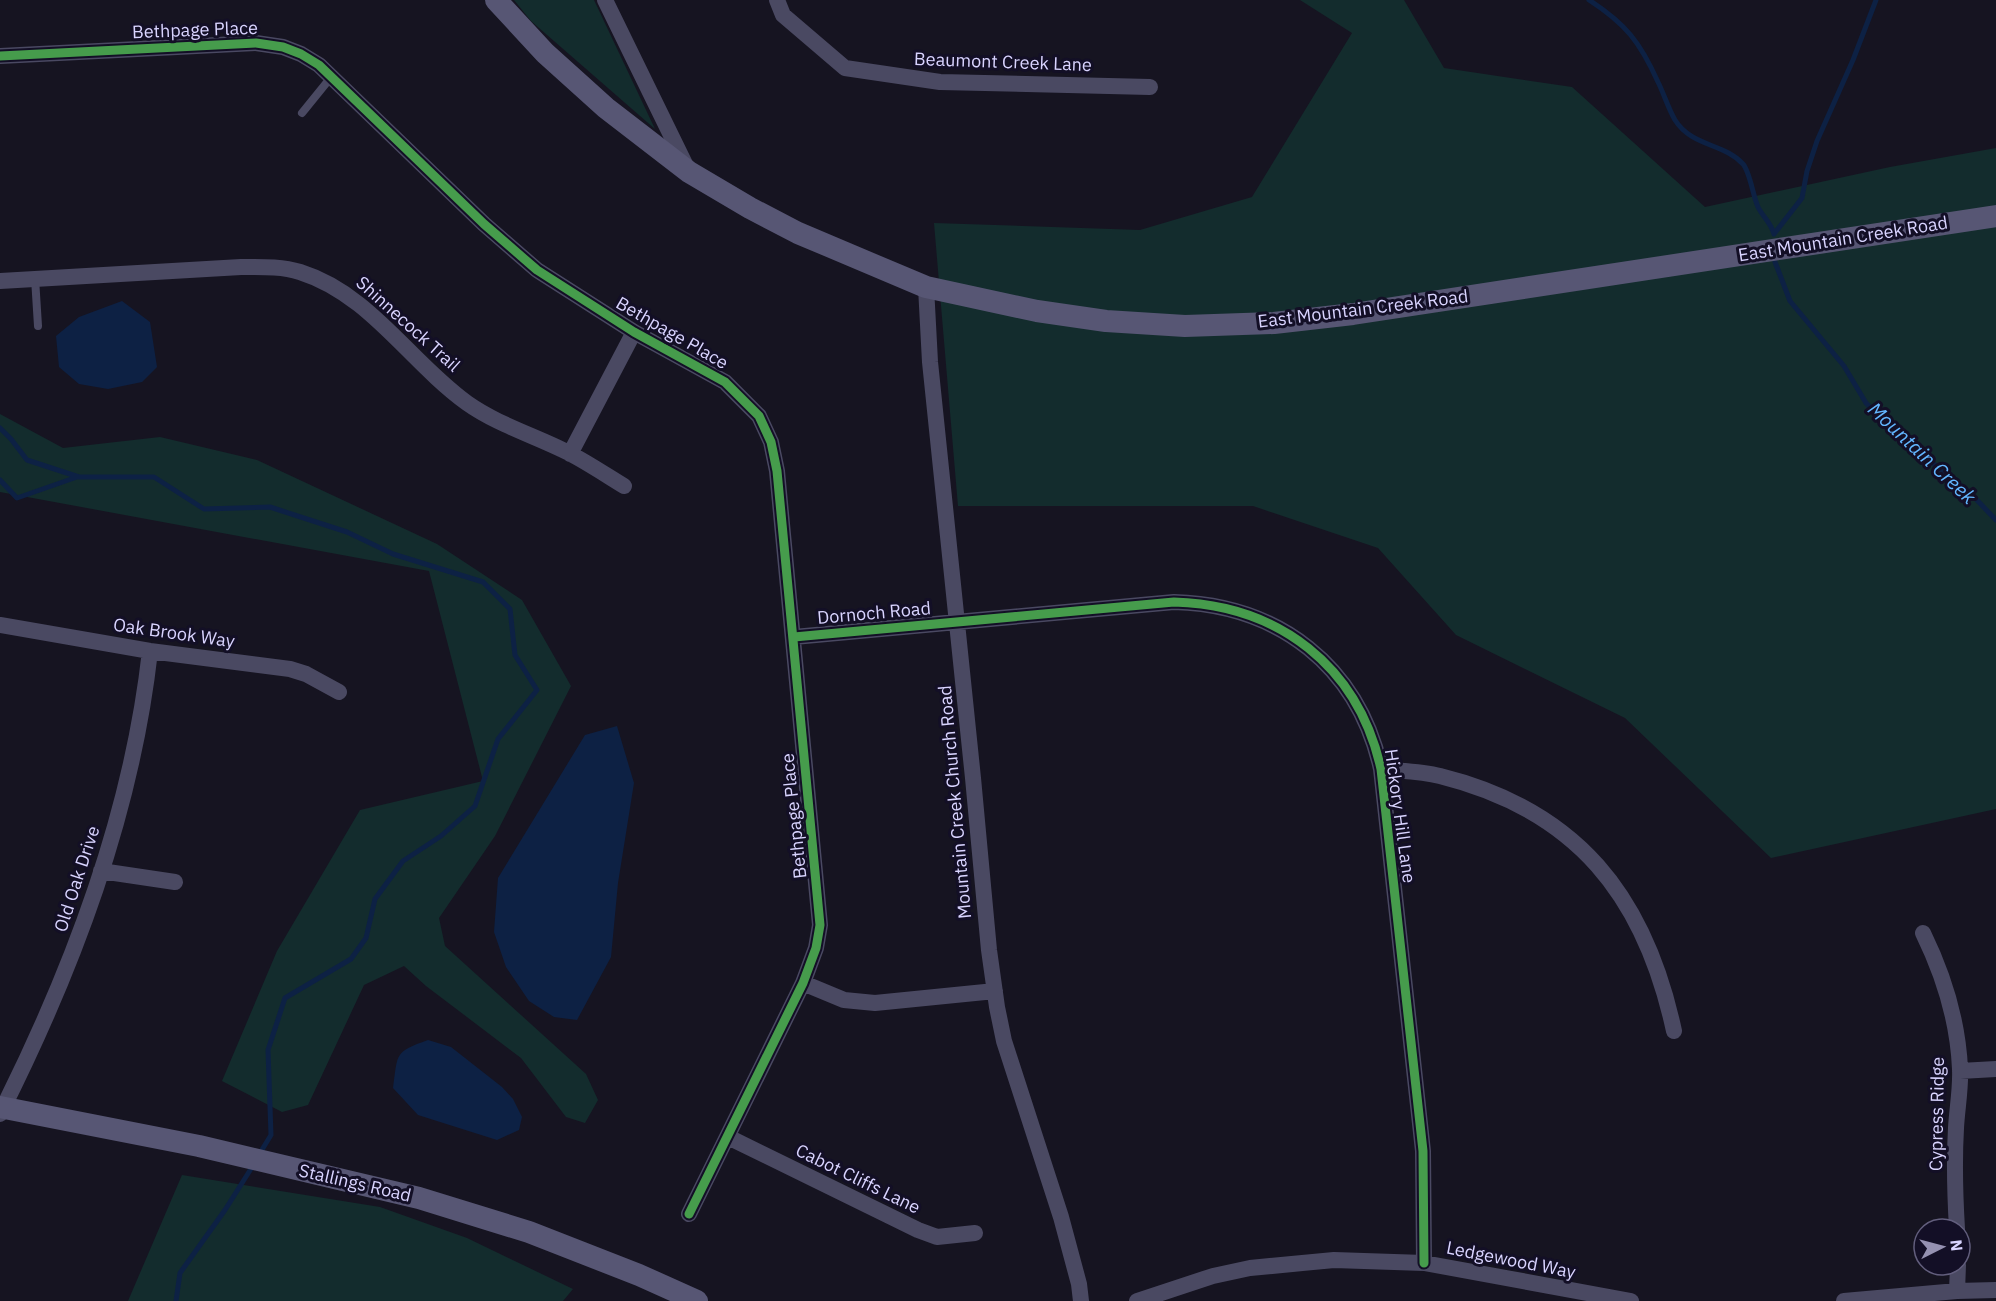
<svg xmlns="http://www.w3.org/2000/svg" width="1996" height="1301" font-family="'IBM Plex Sans',sans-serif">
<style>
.green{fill:#132c2d}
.water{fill:#0d2144}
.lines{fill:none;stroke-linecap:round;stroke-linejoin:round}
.stream{stroke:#0d2144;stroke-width:5}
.lane{stroke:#4a4962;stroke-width:8}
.street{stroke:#4a4962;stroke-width:16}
.secondary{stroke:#575674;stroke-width:22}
.cycleway-casing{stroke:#130f26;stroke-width:13}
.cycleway{stroke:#469c4c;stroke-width:9}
.labels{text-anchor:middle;stroke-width:6;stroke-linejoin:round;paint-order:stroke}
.street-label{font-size:18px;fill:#d9d4ff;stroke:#130f26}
.water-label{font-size:20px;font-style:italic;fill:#62b6ff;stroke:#130f26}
</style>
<rect width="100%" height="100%" fill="#161421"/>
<path class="green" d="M514 0H594L655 129 531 21Z
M1300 0H1404L1444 68 1572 87 1705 207 1890 167 1996 148V809L1771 858 1625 718 1456 635 1378 548 1253 506H958L934 223 1140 230 1252 197 1352 33Z
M0 414 63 448 160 437 257 460 437 544 522 600 571 686 495 836 439 918 445 946 586 1074 598 1100 585 1123 566 1117 521 1058 426 986 404 966 364 985 308 1105 282 1112 222 1081 277 951 360 810 483 781 429 571 0 492Z
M182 1175 380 1207 467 1238 573 1289 563 1301H128Z"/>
<path class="water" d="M122 301 150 322 157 367 142 382 108 389 79 384 59 367 56 336 79 317Z
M617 726 634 783 618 883 611 957 577 1020 554 1017 529 1001 506 967 494 932 498 878 585 735Z
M428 1040 451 1047 502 1087 513 1099 522 1117 519 1130 497 1140 418 1115 393 1088C398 1053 394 1052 428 1040Z"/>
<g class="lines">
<path class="stream" d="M1589 0C1626 24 1640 42 1658 82 1664 94 1668 108 1675 120 1692 147 1724 143 1743 164 1750 172 1753 196 1758 207 1763 217 1771 223 1774 234
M1774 234 1802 198 1807 171 1817 141 1853 60 1876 0
M1775 262 1790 301 1844 366 1866 403 1892 430 1973 496 1996 520
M0 428 11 439 27 460 79 477H154L204 509 270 507 347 532 393 554 483 582 510 609 515 655 537 690 498 739 475 806 441 836 403 861 375 899 366 938 351 959 285 998 268 1050 271 1135 260 1153
M0 480 17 498 77 477
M176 1301 180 1273 225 1210 254 1164"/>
<path class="lane" d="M302 113 332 76
M35 278 38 326"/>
<path class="street" d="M605 0 687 168
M777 0 783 15 845 68 940 82 1150 87
M0 56 256 43 283 47 301 54 319 65 484 224 537 270 634 332 725 382 759 416 771 442 777 471 820 925 816 948 803 983 689 1214
M0 281 241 267C260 267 281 266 300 272 370 294 409 361 467 403 498 425 536 436 569 453 588 463 606 475 624 486
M926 287 930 362 973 778 989 950 997 1007 1004 1041 1061 1217 1079 1284 1081 1301
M570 454 634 332
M0 625 150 651 290 669 306 674 339 692
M794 637 1174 602C1279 605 1358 666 1381 769L1423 1151 1424 1263
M1381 769C1400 771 1421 771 1440 776 1577 810 1645 896 1674 1031
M101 871 175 882
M1923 933C1944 976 1958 1021 1960 1069 1961 1088 1957 1109 1956 1128 1954 1162 1955 1195 1957 1229
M803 983 844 1000 875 1003 995 991
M1960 1071 1996 1069
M0 1114C73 969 132 813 150 651
M728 1137 918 1230 937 1237 975 1233
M1957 1291 1958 1265
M1137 1301 1213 1276 1250 1268 1334 1260 1424 1263 1631 1301
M1844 1301 1957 1291 1996 1290"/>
<path class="secondary" d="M496 0 545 53 606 108 689 172 750 208 798 233 926 287 1037 311 1106 321 1185 326 1274 323 1353 314 1996 216
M0 1107 199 1146 419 1198 529 1232 639 1275 697 1301"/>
<defs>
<path id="cycleway" d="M0 56 256 43 283 47 301 54 319 65 484 224 537 270 634 332 725 382 759 416 771 442 777 471 820 925 816 948 803 983 689 1214
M794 637 1174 602C1279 605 1358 666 1381 769L1423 1151 1424 1263"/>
</defs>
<use href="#cycleway" class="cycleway-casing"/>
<use href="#cycleway" class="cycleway"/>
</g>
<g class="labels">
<g class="street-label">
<text transform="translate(195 30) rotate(-2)" y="6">Bethpage Place</text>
<text transform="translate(1003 62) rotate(2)" y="6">Beaumont Creek Lane</text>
<text transform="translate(1843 239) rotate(-9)" y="6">East Mountain Creek Road</text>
<text transform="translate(1363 309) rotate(-7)" y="6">East Mountain Creek Road</text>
<text transform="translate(408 324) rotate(42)" y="6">Shinnecock Trail</text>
<text transform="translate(672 333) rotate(30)" y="6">Bethpage Place</text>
<text transform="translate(874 613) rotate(-5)" y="6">Dornoch Road</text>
<text transform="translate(174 633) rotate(8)" y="6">Oak Brook Way</text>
<text transform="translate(955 802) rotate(-95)" y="6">Mountain Creek Church Road</text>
<text transform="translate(794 816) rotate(-96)" y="6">Bethpage Place</text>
<text transform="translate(1400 816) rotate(82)" y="6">Hickory Hill Lane</text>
<text transform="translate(77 879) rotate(-72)" y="6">Old Oak Drive</text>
<text transform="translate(1937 1114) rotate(-89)" y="6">Cypress Ridge</text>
<text transform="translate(858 1179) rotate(26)" y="6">Cabot Cliffs Lane</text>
<text transform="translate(355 1183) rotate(13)" y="6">Stallings Road</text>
<text transform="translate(1511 1260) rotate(11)" y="6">Ledgewood Way</text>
</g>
<g class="water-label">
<text transform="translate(1922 453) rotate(43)" y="7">Mountain Creek</text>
</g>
</g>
<g transform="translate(1942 1247) rotate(84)"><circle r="28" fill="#130f26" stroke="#625e7d" stroke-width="1.5"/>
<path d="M0-4.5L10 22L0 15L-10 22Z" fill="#9591b1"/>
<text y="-9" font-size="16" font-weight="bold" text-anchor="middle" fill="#d9d4ff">N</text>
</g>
</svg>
